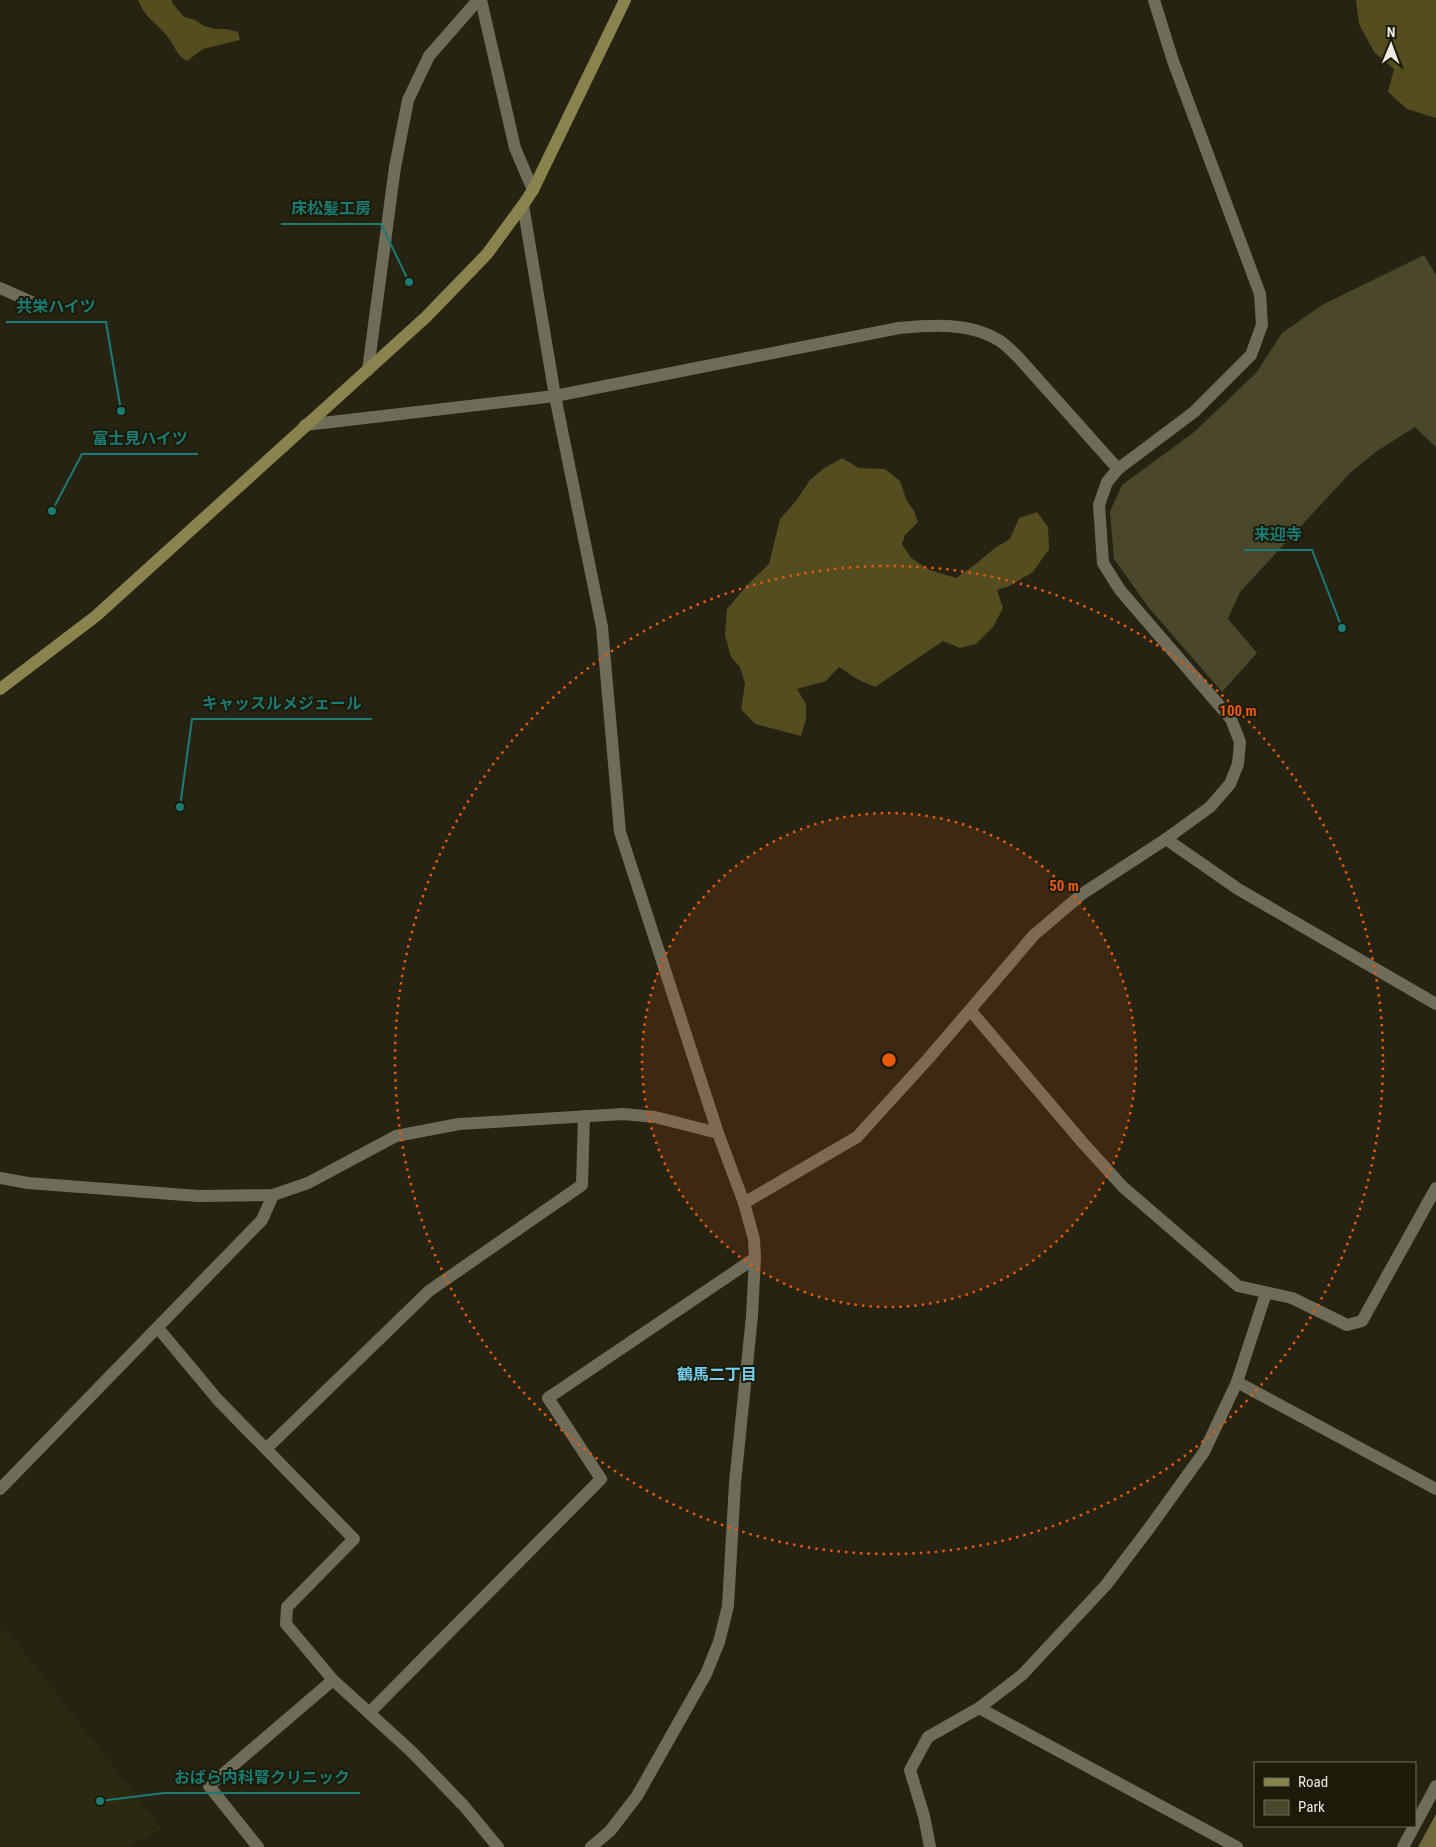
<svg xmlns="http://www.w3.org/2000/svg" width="1436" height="1847" viewBox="0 0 1436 1847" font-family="'Roboto Condensed','Noto Sans JP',sans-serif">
<rect width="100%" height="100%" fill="#262313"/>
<path fill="#2c2911" d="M6,1629L162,1829L128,1847H0V1633Z"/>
<path fill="#4b472b" d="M1424,255L1436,275V447L1415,427L1377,451L1351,472L1240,592L1228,619L1257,653L1222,692L1149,608L1114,559L1110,512L1122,485L1193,433L1256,373L1282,333L1322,305Z"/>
<g fill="#534d20">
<path d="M138,0H172V3L184,17L195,20L204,26L215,29H226L238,32L240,40L203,49L187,61C175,53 177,50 170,40C159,24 146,20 138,0Z"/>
<path d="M1356,0H1436V118L1407,109L1388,92L1394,69L1374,52L1359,24Z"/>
<path d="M842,458L859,468L885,469L900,481L907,501L914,511L918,522L905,535L902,544L911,558L930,570L956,578L977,563L995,548L1010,539L1019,518L1037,512L1048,527L1049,549L1033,572L1009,586L997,590L1003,608L993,627L976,644L960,648L943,641L875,687L857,679L839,667L826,681L797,689L806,704V719L801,736L755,724L741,709L745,684L740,667L731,657L725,635L727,609L748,584L769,564L780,519L796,501L810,480L823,469Z"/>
</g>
<path fill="#70693c" d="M1436,1814V1847H1418Z"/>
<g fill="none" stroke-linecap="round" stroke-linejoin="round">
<g stroke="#6f6d5a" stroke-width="12">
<path d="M481,0L515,148L533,190"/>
<path d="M523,205L555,396L602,627L620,832L718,1133L744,1203L754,1239L755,1258L752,1316L735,1483L728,1606L719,1642L706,1674L637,1796L610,1831L591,1847"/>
<path d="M0,288L36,304"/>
<path d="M368,370L395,167L408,100L429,56L478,0"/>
<path d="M305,425L555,396L899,328C933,325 970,322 1000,341C1006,345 1012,351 1018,357L1118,469"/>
<path d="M1166,839L1238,889L1436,1004"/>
<path d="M970,1010L1083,1143L1123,1187L1238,1286L1292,1298L1347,1325L1362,1321L1436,1188"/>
<path d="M0,1178L28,1183L198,1196L273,1195L308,1183L396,1136L459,1124L623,1114L655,1117L718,1133"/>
<path d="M744,1203L857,1137L928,1059L1034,935L1082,894L1166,839L1210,807L1230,784L1238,764L1240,742L1231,719L1120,590L1103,563L1099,505L1107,482L1118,469L1194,412L1251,355L1262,325L1260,294L1173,61L1154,0"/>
<path d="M158,1328L218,1400L354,1539L287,1607L286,1624L333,1680L412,1752L464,1806L498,1847"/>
<path d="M1237,1382L1436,1489"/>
<path d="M266,1449L429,1291L582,1185L584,1116"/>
<path d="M0,1489L262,1220L273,1195"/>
<path d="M979,1708L1237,1847"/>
<path d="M369,1713L601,1479L548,1398L755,1258"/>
<path d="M258,1847L209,1786L333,1680"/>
<path d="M930,1847L924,1816L910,1770L928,1737L979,1708L1022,1675L1106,1585L1150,1527L1204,1452L1237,1382L1266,1293"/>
<path d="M1403,1847L1436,1786"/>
</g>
<path stroke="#89834e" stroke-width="12" d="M0,689L96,616L426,317L487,254L523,205L533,190L625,0"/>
</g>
<circle cx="889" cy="1060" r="247" fill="#e8590c" fill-opacity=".12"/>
<g fill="none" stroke="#e8590c" stroke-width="2.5" stroke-dasharray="2.5 5">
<circle cx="889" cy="1060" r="247"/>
<circle cx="889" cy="1060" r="494"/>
</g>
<g text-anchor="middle" stroke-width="4" stroke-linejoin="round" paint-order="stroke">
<g font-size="16" font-weight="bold" fill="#73d0f1" stroke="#1c1a09">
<text x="717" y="1380">鶴馬二丁目</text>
</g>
</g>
<circle cx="889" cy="1060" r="8" fill="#e8590c" stroke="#1c1a09" stroke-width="2.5"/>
<g font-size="15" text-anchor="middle" font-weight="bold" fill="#e8590c" stroke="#1c1a09" stroke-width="4" stroke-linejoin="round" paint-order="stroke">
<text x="1238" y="716">100 m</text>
<text x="1064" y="891">50 m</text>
</g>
<path fill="none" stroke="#1a7c74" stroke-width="2" d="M409 282L381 224H281M121 411L106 322H6M52 511L82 454H198M1342 628L1312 550H1244M180 807L192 719H372M100 1801L164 1793H360"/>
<g fill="#1a7c74" stroke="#1c1a09" stroke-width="2">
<circle cx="409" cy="282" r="5"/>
<circle cx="121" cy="411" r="5"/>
<circle cx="52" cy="511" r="5"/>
<circle cx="1342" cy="628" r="5"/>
<circle cx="180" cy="807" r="5"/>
<circle cx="100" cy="1801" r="5"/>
</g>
<g font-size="16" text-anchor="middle" font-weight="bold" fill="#1a7c74" stroke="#1c1a09" stroke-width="4" stroke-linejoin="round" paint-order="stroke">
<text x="331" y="214">床松髪工房</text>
<text x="56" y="312">共栄ハイツ</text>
<text x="140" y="444">富士見ハイツ</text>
<text x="1278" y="540">来迎寺</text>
<text x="282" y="709">キャッスルメジェール</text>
<text x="262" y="1783">おばら内科腎クリニック</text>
</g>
<rect x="1254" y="1762" width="162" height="65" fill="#1c1a09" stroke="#6f6e5f"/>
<rect x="1264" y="1778" width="25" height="8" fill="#89834e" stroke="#6f6e5f"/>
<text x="1298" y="1787" font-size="15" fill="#ecebe0">Road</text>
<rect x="1264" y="1800" width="25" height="15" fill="#4b472b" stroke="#6f6e5f"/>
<text x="1298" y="1812" font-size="15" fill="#ecebe0">Park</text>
<g transform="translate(1391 45) rotate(1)" stroke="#1c1a09" stroke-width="4" paint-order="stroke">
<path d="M0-4L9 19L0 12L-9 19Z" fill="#ecebe0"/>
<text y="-8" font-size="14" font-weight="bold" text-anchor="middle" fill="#ecebe0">N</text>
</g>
</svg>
